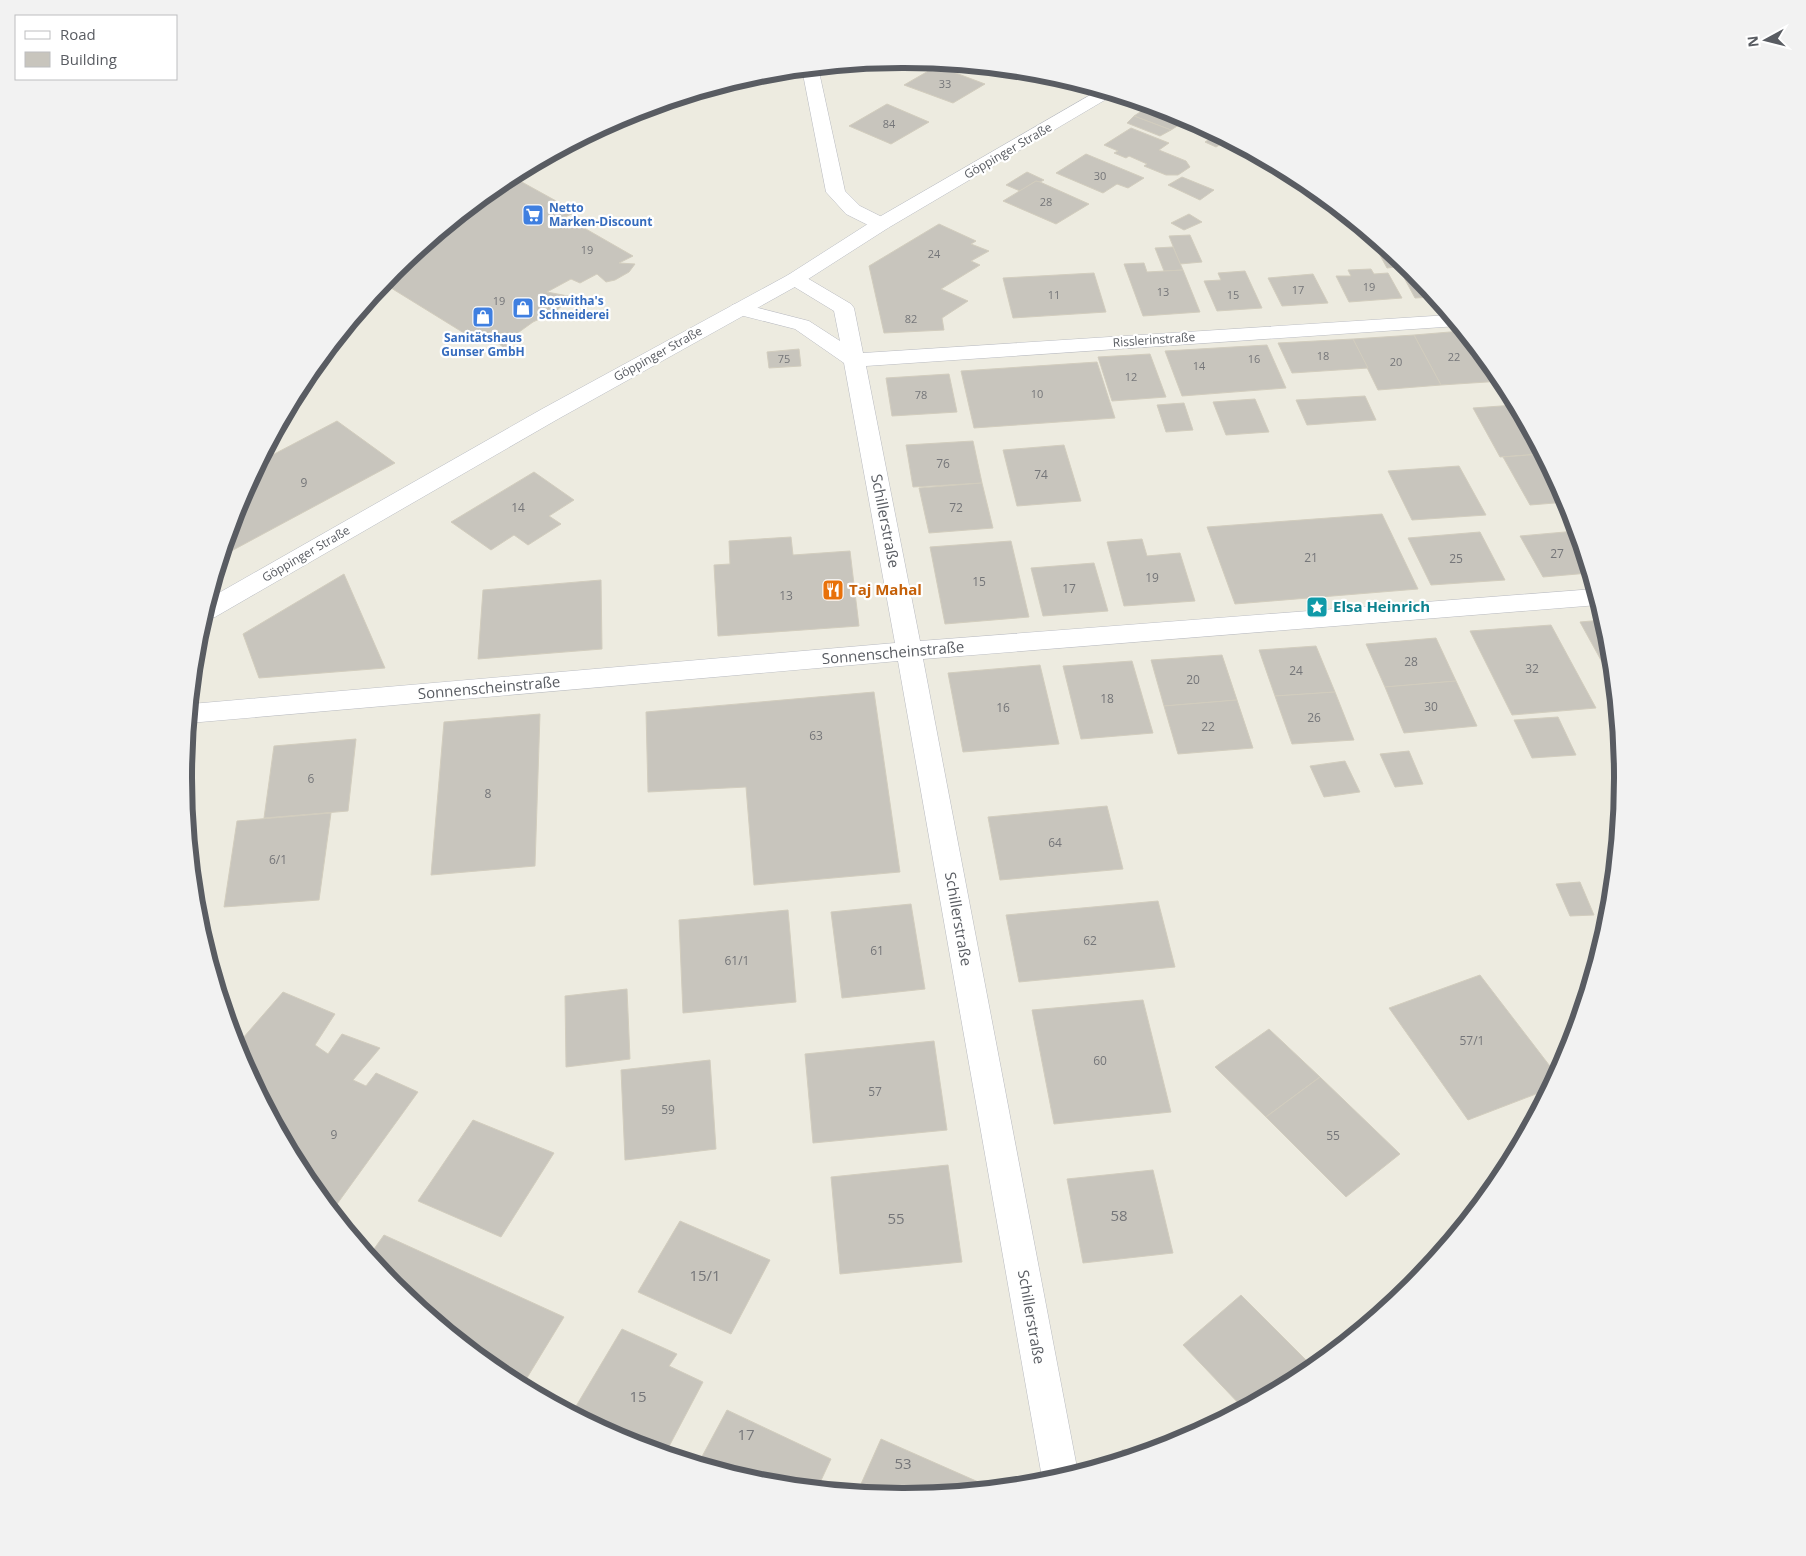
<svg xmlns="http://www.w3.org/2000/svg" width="1806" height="1556" viewBox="0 0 1806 1556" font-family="'Open Sans',sans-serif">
<rect width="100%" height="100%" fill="#edebe0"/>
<g fill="#c8c5bd" stroke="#d2cdbe">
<path d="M903,59L911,60L913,64L848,68L847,64Z"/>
<path d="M937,66L985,84L953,103L904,85Z"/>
<path d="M887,104L929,122L891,144L849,126Z"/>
<path d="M1151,105L1179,114L1194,122L1192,123L1185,121L1171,130L1134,116Z"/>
<path d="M1134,116L1171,130L1160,136L1127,123Z"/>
<path d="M1131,128L1169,143L1159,150L1186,161L1190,167L1178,175H1166L1144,166L1147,164L1129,156L1126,158L1114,153L1118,151L1104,145Z"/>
<path d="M1217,134L1228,140L1216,147L1205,142Z"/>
<path d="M1086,154L1144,178L1128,188L1117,184L1103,193L1056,173Z"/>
<path d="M1027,172L1044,180L1040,182L1036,181L1020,191L1006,185Z"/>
<path d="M511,176L576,212L565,217L633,256L619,263L635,264L629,272L615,280L606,282L597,274L580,283L571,279L547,292L568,296L564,304L556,311L533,322L515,335L508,350L482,333L472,338L383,283L395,269L504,180Z"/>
<path d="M1182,177L1214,190L1200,200L1168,185Z"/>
<path d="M1036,181L1040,182L1089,204L1056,224L1003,201Z"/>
<path d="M1189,214L1202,222L1184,230L1171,223Z"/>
<path d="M939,224L976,241L971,244L989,251L971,261L980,265L941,289L968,301L942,318L944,330L884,333L869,266Z"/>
<path d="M1190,235L1202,262L1180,264L1169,236Z"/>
<path d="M1173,247L1183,270L1164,271L1155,248Z"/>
<path d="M1384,247L1403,263L1405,266L1387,268L1376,248Z"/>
<path d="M1144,263L1147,272L1183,270L1200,312L1143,316L1124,264Z"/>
<path d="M1371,269L1374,274L1388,273L1402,298L1349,302L1336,276H1351L1348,270Z"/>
<path d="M1245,271L1262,308L1217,311L1204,281L1221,280L1218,273Z"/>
<path d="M1413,271L1434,297L1415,298L1401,272Z"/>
<path d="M1094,273L1106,312L1013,318L1003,278Z"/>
<path d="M1313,274L1328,303L1282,306L1268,278Z"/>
<path d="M1462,331L1501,379L1502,381L1441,385L1414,335Z"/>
<path d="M1414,335L1441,385L1378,390L1353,339Z"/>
<path d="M1353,339L1368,368L1292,373L1278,343Z"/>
<path d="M1267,345L1286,388L1182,396L1165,351Z"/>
<path d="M799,349L801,366L769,368L767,352Z"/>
<path d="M1150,354L1166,397L1112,401L1098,357Z"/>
<path d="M1097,362L1115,418L974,428L961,371Z"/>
<path d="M949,374L957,412L892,416L886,378Z"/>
<path d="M1365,396L1376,420L1307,425L1296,400Z"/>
<path d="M1255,399L1269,432L1226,435L1213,402Z"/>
<path d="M1184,403L1193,430L1166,432L1157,405Z"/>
<path d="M1515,405L1541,454L1500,457L1473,408Z"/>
<path d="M337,421L395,463L222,556L239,502L261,461Z"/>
<path d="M973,441L982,483L913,487L906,445Z"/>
<path d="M1064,445L1081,501L1017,506L1003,450Z"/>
<path d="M1541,454L1567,502L1530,505L1503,457Z"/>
<path d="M1459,466L1486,515L1412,520L1388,471Z"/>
<path d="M534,472L574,500L549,516L561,524L528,545L514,535L491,550L451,522Z"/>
<path d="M982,483L993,528L929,533L919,488Z"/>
<path d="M1382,514L1418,589L1235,604L1207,527Z"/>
<path d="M1576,531L1589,573L1543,577L1520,536Z"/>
<path d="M1480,532L1505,580L1431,585L1408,538Z"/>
<path d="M791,537L793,555L850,551L859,626L718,636L714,565L730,564L729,541Z"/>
<path d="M1142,539L1147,556L1180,553L1195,601L1124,606L1107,542Z"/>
<path d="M1011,541L1029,617L945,624L930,547Z"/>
<path d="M1094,563L1108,611L1043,616L1031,568Z"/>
<path d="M344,574L385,668L259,678L243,634Z"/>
<path d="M601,580L602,649L478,659L483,590Z"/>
<path d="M1603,620L1608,638L1613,682L1580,622Z"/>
<path d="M1551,625L1596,708L1512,715L1470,631Z"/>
<path d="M1436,638L1456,681L1385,687L1366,644Z"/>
<path d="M1316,646L1335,692L1275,696L1259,650Z"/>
<path d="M1222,655L1237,700L1164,706L1151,660Z"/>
<path d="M1132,661L1153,733L1081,739L1063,666Z"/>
<path d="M1040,665L1059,744L963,752L948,673Z"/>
<path d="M1456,681L1477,726L1404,733L1385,687Z"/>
<path d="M874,692L900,872L754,885L746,787L648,792L646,712Z"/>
<path d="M1335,692L1354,740L1292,744L1275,696Z"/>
<path d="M1237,700L1253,748L1178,754L1164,706Z"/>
<path d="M540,714L535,866L431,875L444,722Z"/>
<path d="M1558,717L1576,755L1532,758L1514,720Z"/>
<path d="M356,739L348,811L264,818L274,746Z"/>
<path d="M1409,751L1423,784L1395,787L1380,754Z"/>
<path d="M1345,761L1360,792L1324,797L1310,766Z"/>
<path d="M1107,806L1123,869L1000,880L988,817Z"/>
<path d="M331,813L319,900L224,907L237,821Z"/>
<path d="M1580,882L1594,915L1570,916L1556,884Z"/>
<path d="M1158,901L1175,967L1019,982L1006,915Z"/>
<path d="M911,904L925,989L842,998L831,912Z"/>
<path d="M788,910L796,1002L683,1013L679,920Z"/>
<path d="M1480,975L1556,1074L1549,1089L1468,1120L1389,1008Z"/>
<path d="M627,989L630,1059L566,1067L565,996Z"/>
<path d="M283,992L335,1014L315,1045L328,1054L342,1034L380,1048L353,1080L366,1086L376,1073L418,1092L332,1211L305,1177L236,1046Z"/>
<path d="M1143,1000L1171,1112L1054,1124L1032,1010Z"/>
<path d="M1269,1029L1320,1077L1266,1117L1215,1067Z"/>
<path d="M934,1041L947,1130L813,1143L805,1054Z"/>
<path d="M710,1060L716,1149L625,1160L621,1070Z"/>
<path d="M1320,1077L1400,1154L1346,1197L1266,1117Z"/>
<path d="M473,1120L554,1153L501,1237L418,1201Z"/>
<path d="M948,1165L962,1262L840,1274L831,1177Z"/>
<path d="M1153,1170L1173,1253L1083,1263L1067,1179Z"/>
<path d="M680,1221L770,1260L731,1334L638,1292Z"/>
<path d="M384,1235L564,1317L522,1386L503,1376L394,1286L369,1256Z"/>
<path d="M1241,1295L1313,1367L1302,1376L1243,1408L1183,1345Z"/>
<path d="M622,1329L677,1354L669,1366L703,1382L665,1454L627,1442L572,1413Z"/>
<path d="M727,1410L831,1459L817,1489L762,1483L698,1464Z"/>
<path d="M881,1439L992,1488L903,1497L857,1493Z"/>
<path d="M1164,1447L1123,1459L1122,1450Z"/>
</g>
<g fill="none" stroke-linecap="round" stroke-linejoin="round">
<g stroke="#b8bac0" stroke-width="1">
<g id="street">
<path d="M818,67L845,191L860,206L888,220L891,224L888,228L881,230L874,228L846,214L826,192L802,69Z"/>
<path d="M795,273L802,275L851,304L854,308L863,353L1449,315L1458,326L866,366L920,641L1594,589L1598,605L923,659L1078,1473L1043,1483L898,661L189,723L191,704L895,643L844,363L795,329L732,313L729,309L732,305L739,303L809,321L840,341L834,311L788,283L785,279L788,275Z"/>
</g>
</g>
<g stroke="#b9bcc3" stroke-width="1">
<path id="secondary" d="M1099,90L1115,94L888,228L802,283L558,419L215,617L203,619L210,598L542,409L788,275L874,220Z"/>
</g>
<use href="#street" fill="#fff" fill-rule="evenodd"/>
<use href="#secondary" fill="#fff" fill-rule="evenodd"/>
</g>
<defs>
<g id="supermarket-square" transform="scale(1.125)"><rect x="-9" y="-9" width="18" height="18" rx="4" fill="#3f7fe0" stroke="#fff"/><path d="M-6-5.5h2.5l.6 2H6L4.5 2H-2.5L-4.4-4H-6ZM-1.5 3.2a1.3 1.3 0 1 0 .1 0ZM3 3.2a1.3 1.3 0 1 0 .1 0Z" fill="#fff"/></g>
<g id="shop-square" transform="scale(1.125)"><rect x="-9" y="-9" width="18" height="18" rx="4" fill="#3f7fe0" stroke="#fff"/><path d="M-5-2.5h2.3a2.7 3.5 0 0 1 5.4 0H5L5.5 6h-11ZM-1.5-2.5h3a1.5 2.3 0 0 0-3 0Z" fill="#fff"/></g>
<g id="restaurant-square" transform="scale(1.125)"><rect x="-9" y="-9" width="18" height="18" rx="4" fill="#e8710a" stroke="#fff"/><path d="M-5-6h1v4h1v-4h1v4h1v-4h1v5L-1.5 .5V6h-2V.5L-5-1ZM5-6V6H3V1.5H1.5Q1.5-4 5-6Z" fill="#fff"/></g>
<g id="sight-square" transform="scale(1.125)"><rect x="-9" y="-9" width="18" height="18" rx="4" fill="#0f9aa8" stroke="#fff"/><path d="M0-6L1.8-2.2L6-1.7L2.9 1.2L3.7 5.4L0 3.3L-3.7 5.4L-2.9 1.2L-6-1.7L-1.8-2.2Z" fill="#fff"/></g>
</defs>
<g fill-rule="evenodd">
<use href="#supermarket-square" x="533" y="215"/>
<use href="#shop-square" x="523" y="308"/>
<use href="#shop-square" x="483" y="317"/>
<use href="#restaurant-square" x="833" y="590"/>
<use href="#sight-square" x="1317" y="607"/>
</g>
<g text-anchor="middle" stroke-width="4.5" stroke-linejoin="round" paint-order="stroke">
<g font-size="11" fill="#757679">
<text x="945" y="88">33</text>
<text x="889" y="128">84</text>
<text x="1100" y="180">30</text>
<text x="1046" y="206">28</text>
<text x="587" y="254">19</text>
<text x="934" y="258">24</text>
<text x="1369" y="291">19</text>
<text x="1298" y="294">17</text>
<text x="1163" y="296">13</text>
<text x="1054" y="299">11</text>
<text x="1233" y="299">15</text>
<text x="499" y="305">19</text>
<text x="911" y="323">82</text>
<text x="1323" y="360">18</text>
<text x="1454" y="361">22</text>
<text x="784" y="363">75</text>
<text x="1254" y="363">16</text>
<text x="1396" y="366">20</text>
<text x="1199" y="370">14</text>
<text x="1131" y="381">12</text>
<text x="1037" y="398">10</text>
<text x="921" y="399">78</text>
</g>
<g font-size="12" fill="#595c62" stroke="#fff">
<text transform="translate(1008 151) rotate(-30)" y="4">Göppinger Straße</text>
<text transform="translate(1154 340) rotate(-4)" y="4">Risslerinstraße</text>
<text transform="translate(658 354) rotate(-29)" y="4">Göppinger Straße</text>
<text transform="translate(306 554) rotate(-30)" y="4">Göppinger Straße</text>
</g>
<g font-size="12" font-weight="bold" fill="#366cbe" stroke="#fff" text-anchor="start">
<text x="549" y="212">Netto<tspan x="549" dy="14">Marken-Discount</tspan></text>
<text x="539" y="305">Roswitha's<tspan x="539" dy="14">Schneiderei</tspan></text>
<text x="483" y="342" text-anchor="middle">Sanitätshaus<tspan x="483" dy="14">Gunser GmbH</tspan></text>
</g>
<g font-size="12" fill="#757679">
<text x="943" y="468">76</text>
<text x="1041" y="479">74</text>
<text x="304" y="487">9</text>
<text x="518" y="512">14</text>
<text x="956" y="512">72</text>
<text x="1557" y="558">27</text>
<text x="1311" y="562">21</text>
<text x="1456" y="563">25</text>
<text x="1152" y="582">19</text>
<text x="979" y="586">15</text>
<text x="1069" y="593">17</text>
<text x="786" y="600">13</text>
<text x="1411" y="666">28</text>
<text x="1532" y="673">32</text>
<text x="1296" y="675">24</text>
<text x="1193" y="684">20</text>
<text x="1107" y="703">18</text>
<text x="1431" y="711">30</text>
<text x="1003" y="712">16</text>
<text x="1314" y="722">26</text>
<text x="1208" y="731">22</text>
<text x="816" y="740">63</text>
<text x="311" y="783">6</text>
<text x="488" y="798">8</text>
<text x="1055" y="847">64</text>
<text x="278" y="864">6/1</text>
<text x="1090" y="945">62</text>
<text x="877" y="955">61</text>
<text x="737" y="965">61/1</text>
<text x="1472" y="1045">57/1</text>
<text x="1100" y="1065">60</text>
<text x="875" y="1096">57</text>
<text x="668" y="1114">59</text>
<text x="334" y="1139">9</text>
<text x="1333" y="1140">55</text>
</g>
<g font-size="15" fill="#595c62" stroke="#fff">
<text transform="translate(885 521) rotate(79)" y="5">Schillerstraße</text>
<text transform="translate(893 653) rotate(-5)" y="5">Sonnenscheinstraße</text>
<text transform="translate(489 688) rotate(-5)" y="5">Sonnenscheinstraße</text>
<text transform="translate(958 919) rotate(80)" y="5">Schillerstraße</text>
<text transform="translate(1031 1317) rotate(80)" y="5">Schillerstraße</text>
</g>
<g font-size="15" font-weight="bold" fill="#c56008" stroke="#fff" text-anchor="start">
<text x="849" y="595">Taj Mahal</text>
</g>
<g font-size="15" font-weight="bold" fill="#0d838f" stroke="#fff" text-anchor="start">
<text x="1333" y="612">Elsa Heinrich</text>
</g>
<g font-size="15" fill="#757679">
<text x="1119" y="1221">58</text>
<text x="896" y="1224">55</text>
<text x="705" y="1281">15/1</text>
<text x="638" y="1402">15</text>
<text x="746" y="1440">17</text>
<text x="903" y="1469">53</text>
</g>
</g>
<path d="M0 0H1806V1556H0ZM902 68H904A710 710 0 0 1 1614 778V778A710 710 0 0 1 904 1488H902A710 710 0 0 1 192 778V778A710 710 0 0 1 902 68Z" fill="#f2f2f2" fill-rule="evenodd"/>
<path fill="none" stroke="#595c62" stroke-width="6" d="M902 68H904A710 710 0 0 1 1614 778V778A710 710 0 0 1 904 1488H902A710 710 0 0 1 192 778V778A710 710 0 0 1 902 68Z"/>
<rect x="15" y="15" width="162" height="65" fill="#ffffff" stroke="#bdbec0"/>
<rect x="25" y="31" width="25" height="8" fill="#ffffff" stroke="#bdbec0"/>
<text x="60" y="40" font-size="15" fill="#595c62">Road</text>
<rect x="25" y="52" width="25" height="15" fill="#c8c5bd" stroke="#bdbec0"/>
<text x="60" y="65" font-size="15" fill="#595c62">Building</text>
<g transform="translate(1766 40) rotate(263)" stroke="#ffffff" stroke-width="4" paint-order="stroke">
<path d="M0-4L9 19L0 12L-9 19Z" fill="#595c62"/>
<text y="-8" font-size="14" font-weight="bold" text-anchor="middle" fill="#595c62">N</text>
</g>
</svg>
